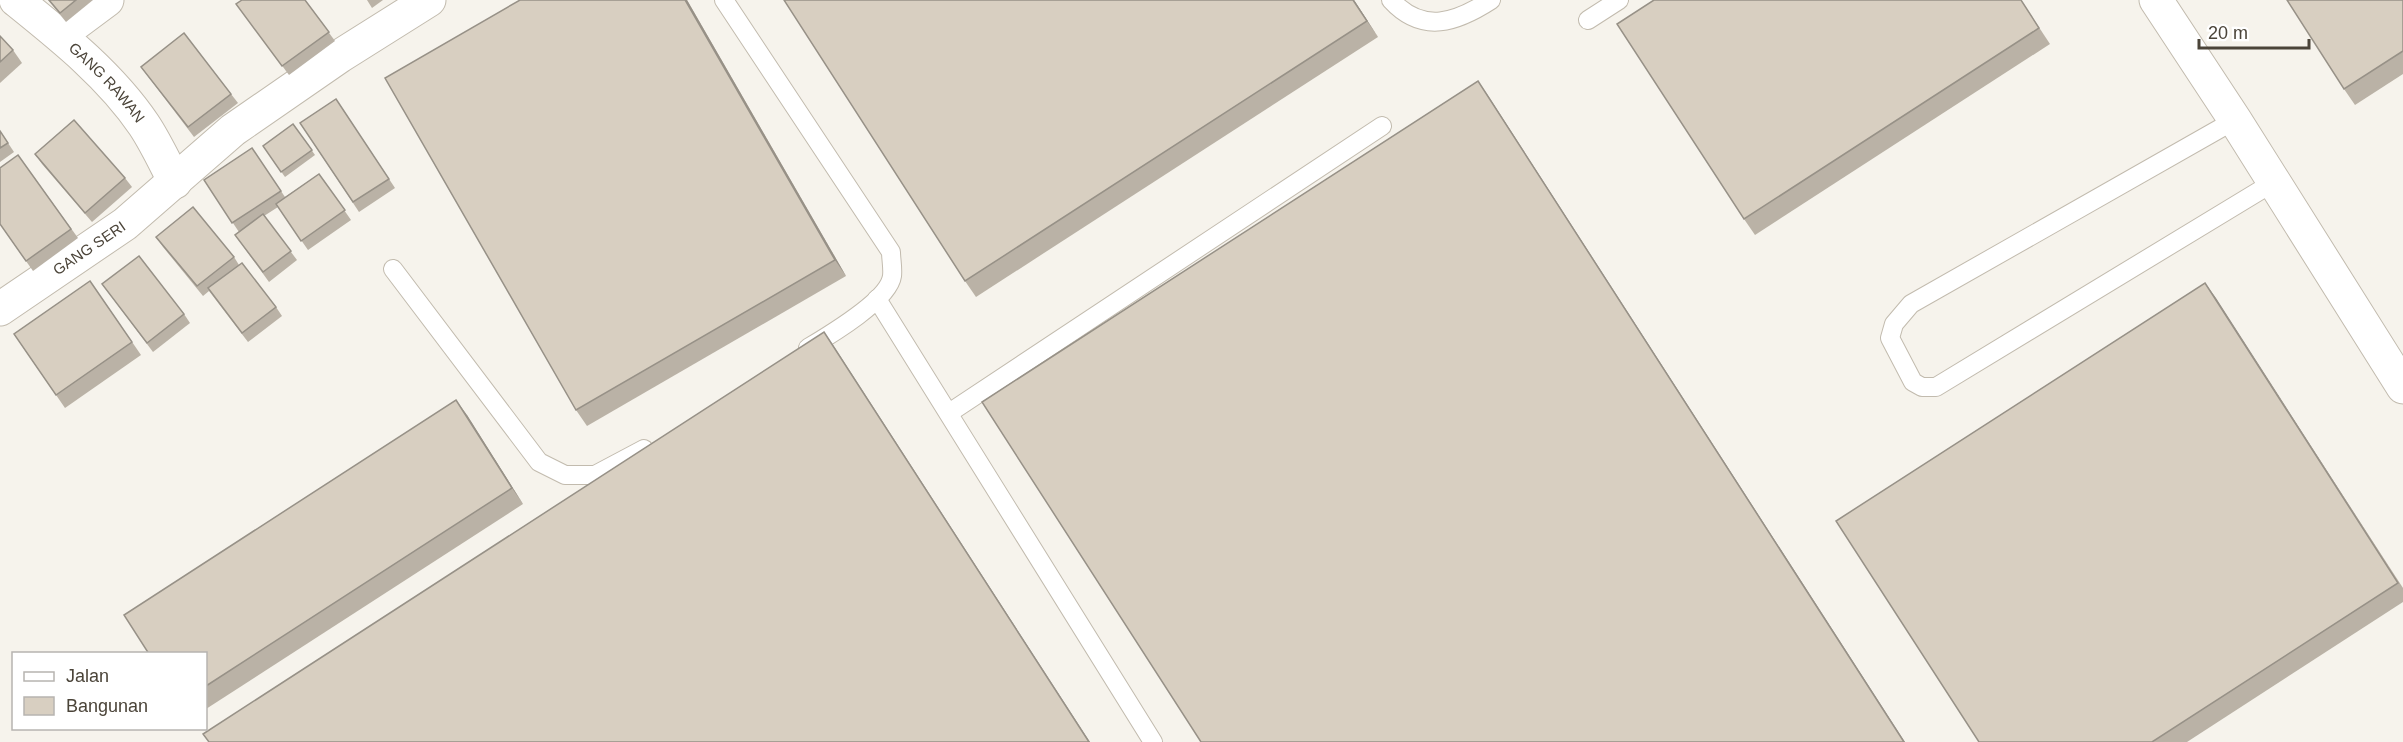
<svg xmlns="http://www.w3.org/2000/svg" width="2403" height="742" viewBox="0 0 2403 742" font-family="Helvetica,sans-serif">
<rect width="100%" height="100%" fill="#f6f3ec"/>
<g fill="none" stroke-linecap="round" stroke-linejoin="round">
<g stroke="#c2bbae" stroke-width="20">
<g id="service">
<path d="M724,0L891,252C891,259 893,268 892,276C889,300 828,336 808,348"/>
<path d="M1391,0C1423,35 1457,22 1491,0"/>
<path d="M1588,20L1619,0"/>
<path d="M2235,120L1911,304L1894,324L1890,338L1913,382L1922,387H1936L2274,182"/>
<path d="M393,269L539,462L565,475H595L644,449"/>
<path d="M877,299L1153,742"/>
<path d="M949,413L1382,126"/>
</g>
</g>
<g stroke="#c2bbae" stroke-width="35">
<g id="minor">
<path id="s1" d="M16,0C62,37 111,76 144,125C156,143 165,163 175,182"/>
<path d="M2156,0L2235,120L2403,387"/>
<path d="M60,35L107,0"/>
<path id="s2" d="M0,309L125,224L233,130L340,56L429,0"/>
</g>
</g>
<use href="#service" stroke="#fff" stroke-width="18"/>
<use href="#minor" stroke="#fff" stroke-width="33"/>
</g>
<g fill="#bab2a6">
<path d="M48,0H93L66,22Z"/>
<path d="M305,0L335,41L289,75L236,4Z"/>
<path d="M367,0H383L372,8Z"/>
<path d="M520,0H687L846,276L587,426L576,410Z"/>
<path d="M1354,0L1378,37L976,297L965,281Z"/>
<path d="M1654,0H2021L2050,44L1755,235L1744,219Z"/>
<path d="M2403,0V74L2355,105L2344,89Z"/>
<path d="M0,36L13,50L22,63L0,83Z"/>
<path d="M141,67L231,94L238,103L194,137Z"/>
<path d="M336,99L395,188L359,212L300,123Z"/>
<path d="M293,124L315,155L285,177L263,146Z"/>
<path d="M0,131L14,152L0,162Z"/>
<path d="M252,148L285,197L319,174L351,220L308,250L278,207L264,216L297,260L269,282L235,235L239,232L204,180Z"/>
<path d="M35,154L125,178L132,187L92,222L42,164Z"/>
<path d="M18,155L78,238L33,271L0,224Z"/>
<path d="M156,237L234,257L239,265L276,307L282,316L248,342L209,291L203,296L163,247Z"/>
<path d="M90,281L141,355L65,408L14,334Z"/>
<path d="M2205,283L2403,588V602L2187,742H1979Z"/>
<path d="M102,284L184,314L190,323L153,352Z"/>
<path d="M467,415L523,504L206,709V654Z"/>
</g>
<g fill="#979187">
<path d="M685,0H687L846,276L835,260Z"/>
<path d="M1353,0H1354L1378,37L1367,21Z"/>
<path d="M1478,81L1489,97L1905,742H1904Z"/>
<path d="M2205,283L2216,298L2403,589Z"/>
<path d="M824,332L835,348L1090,742H1089Z"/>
<path d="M456,400L467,415L523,504L512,488Z"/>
</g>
<g fill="#d8cfc1" stroke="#979187" stroke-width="1.5">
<path d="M49,0H76L60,13Z"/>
<path d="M242,0H305L329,32L282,66L236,4Z"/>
<path d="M520,0H685L835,260L576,410L385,78Z"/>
<path d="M784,0H1353L1367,21L965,281Z"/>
<path d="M1654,0H2021L2039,28L1744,219L1617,24Z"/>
<path d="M2287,0H2403V51L2344,89Z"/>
<path d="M184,33L231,94L188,127L141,67Z"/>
<path d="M0,36L13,50L0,62Z"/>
<path d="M1478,81L1904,742H1201L982,402Z"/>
<path d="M336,99L389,179L353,202L300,123Z"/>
<path d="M74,120L125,178L85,213L35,154Z"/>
<path d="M293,124L312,150L281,172L263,146Z"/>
<path d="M0,131L8,143L0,148Z"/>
<path d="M252,148L281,191L232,223L204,180Z"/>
<path d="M18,155L71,229L26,261L0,224V168Z"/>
<path d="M319,174L345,210L301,241L276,204Z"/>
<path d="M193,207L234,257L197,286L156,237Z"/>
<path d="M263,214L291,251L263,272L235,235Z"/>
<path d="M139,256L184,314L147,343L102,284Z"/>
<path d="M242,263L276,307L242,333L208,288Z"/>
<path d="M90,281L132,342L56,395L14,334Z"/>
<path d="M2205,283L2398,583L2152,742H1979L1836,521Z"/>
<path d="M824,332L1089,742H209L203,734Z"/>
<path d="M456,400L512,488L206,686V654H149L124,615Z"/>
</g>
<g text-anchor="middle" stroke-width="5" stroke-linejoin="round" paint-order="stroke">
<g font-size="15" fill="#4b4439" stroke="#fff">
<text dy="5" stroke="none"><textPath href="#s1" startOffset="123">GANG RAWAN</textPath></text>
<text dy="5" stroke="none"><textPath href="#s2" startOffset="108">GANG SERI</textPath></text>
</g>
</g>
<rect x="12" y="652" width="195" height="78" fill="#ffffff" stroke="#b7b4b0" stroke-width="1.5"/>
<rect x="24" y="672" width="30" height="9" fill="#ffffff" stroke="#b7b4b0" stroke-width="1.5"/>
<text x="66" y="682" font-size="18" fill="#4b4439">Jalan</text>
<rect x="24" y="697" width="30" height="18" fill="#d8cfc1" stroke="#b7b4b0" stroke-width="1.5"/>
<text x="66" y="712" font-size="18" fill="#4b4439">Bangunan</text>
<path d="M2199 39v9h110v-9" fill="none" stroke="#4b4439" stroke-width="3"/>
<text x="2208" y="39" font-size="18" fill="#4b4439" stroke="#ffffff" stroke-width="4.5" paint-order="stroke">20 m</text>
</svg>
